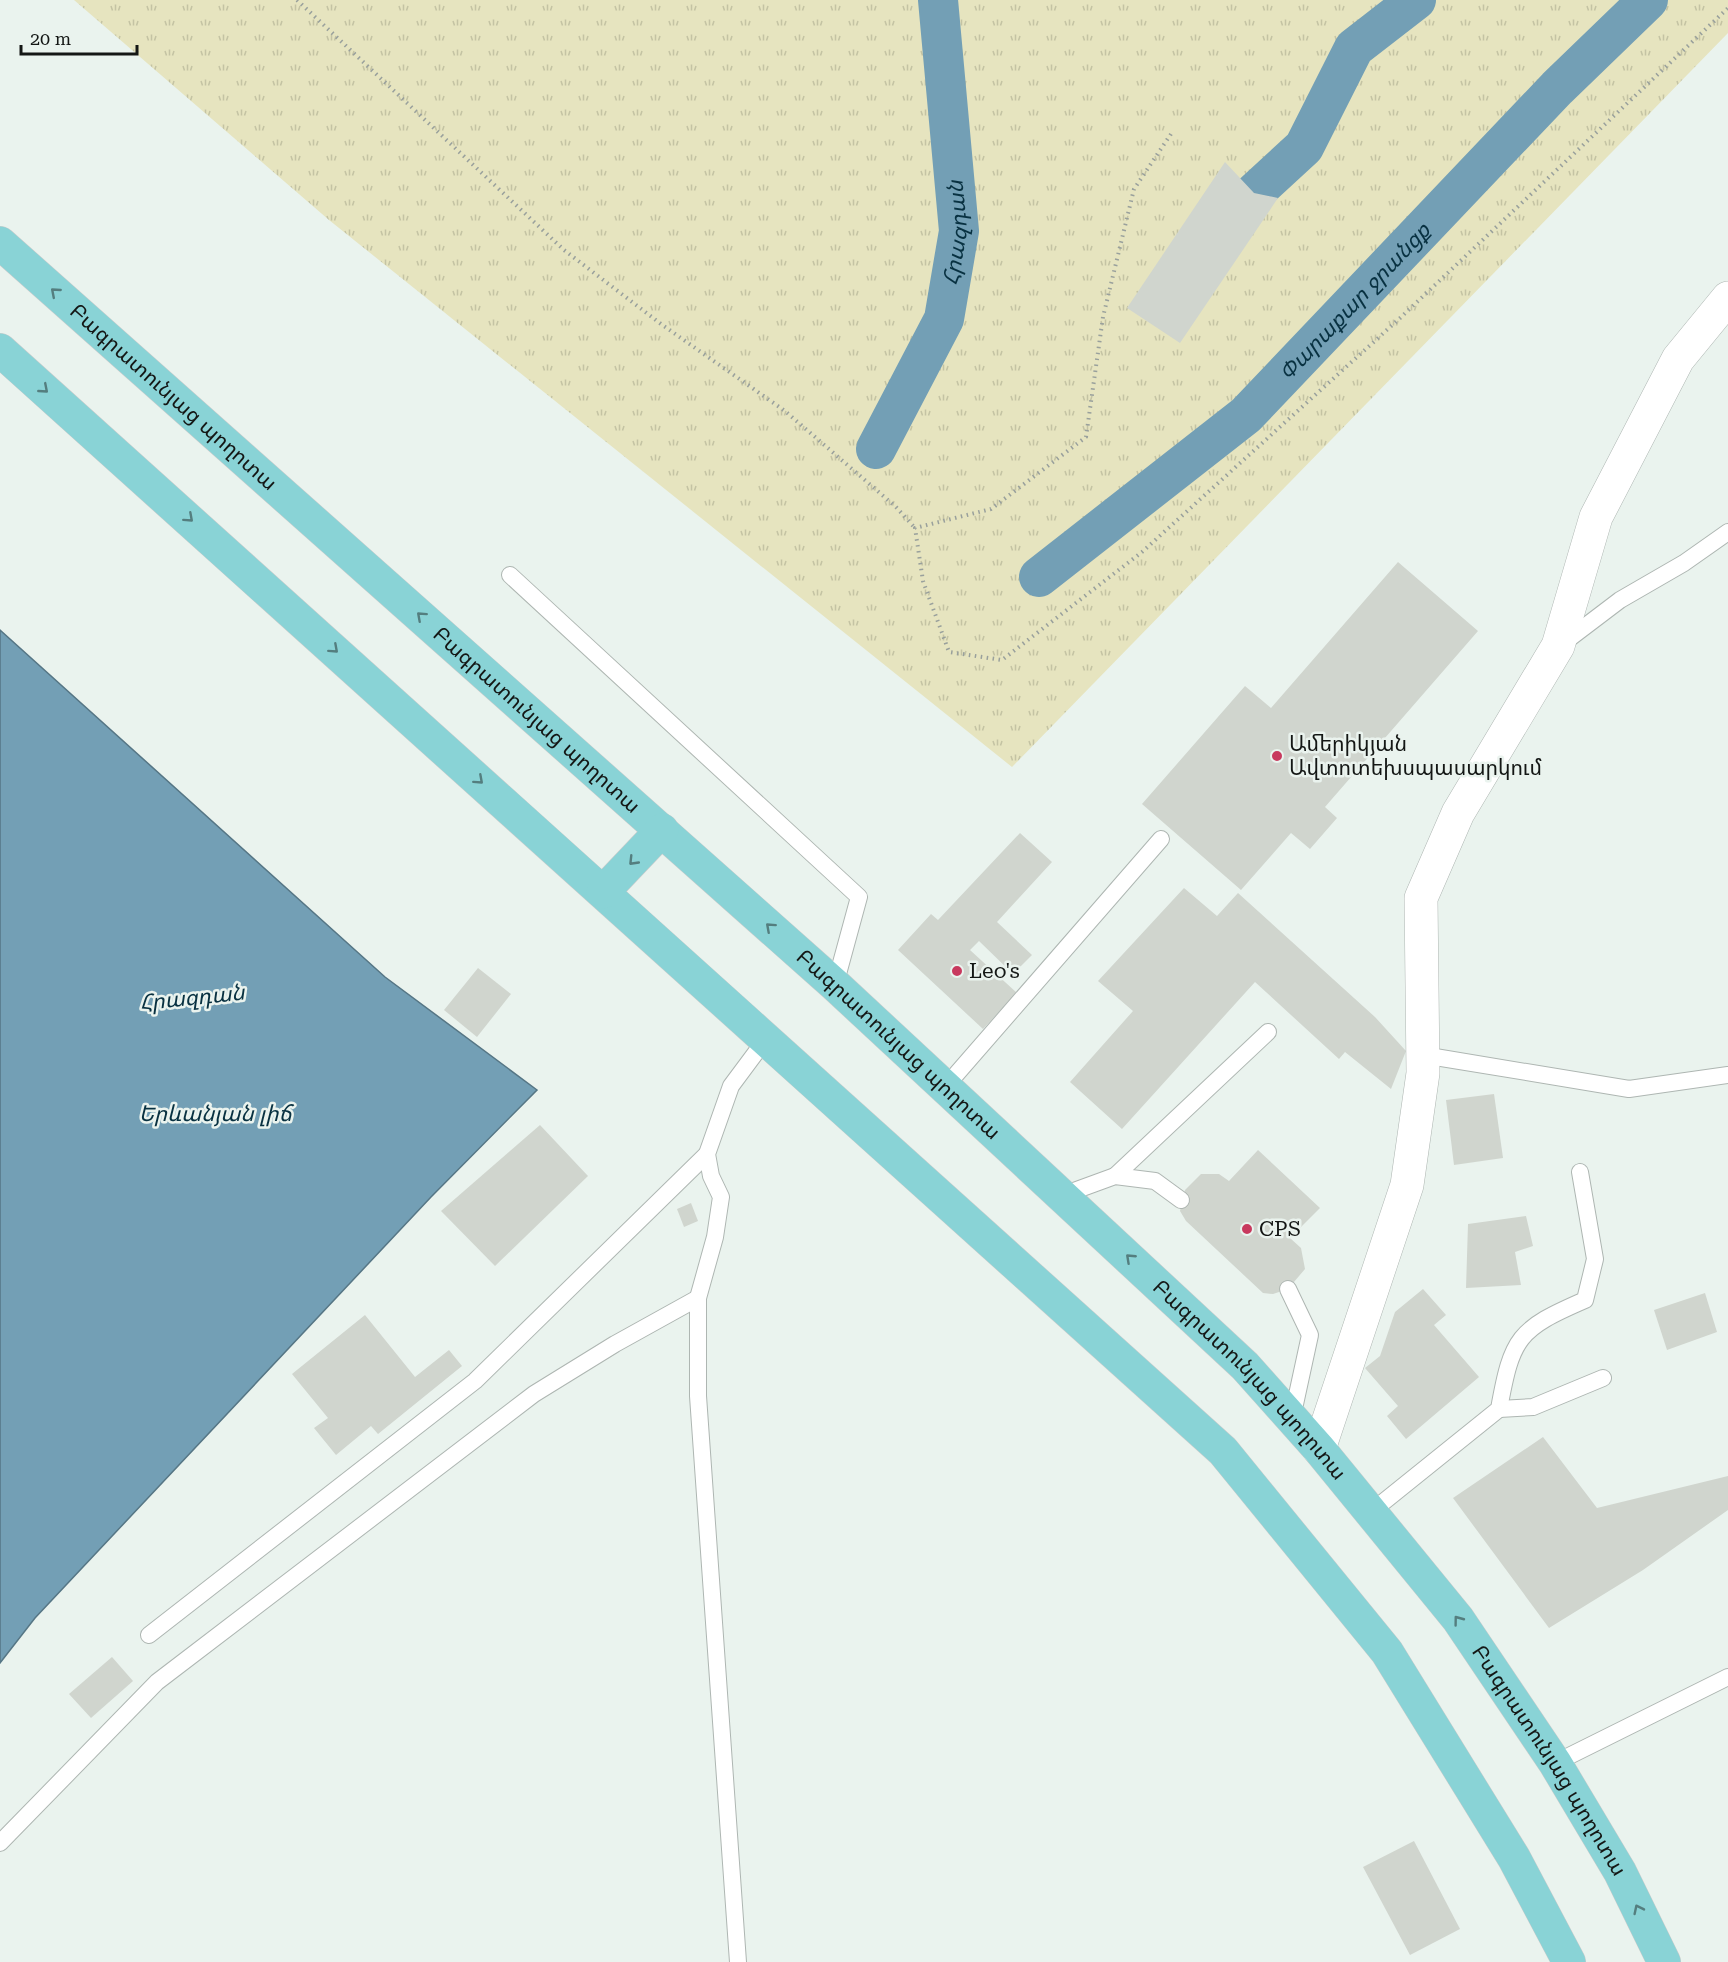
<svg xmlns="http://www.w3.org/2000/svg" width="1728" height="1962" viewBox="0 0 1728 1962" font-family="'Roboto Serif','Noto Sans Armenian',serif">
<defs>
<pattern id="grass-tufts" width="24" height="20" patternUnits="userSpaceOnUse" patternTransform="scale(1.5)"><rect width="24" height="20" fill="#e6e4bf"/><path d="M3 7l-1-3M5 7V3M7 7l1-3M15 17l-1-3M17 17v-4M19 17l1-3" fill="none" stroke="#c4c3a3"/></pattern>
</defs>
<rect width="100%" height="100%" fill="#eaf3ee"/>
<path fill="url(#grass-tufts)" d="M74,0H1728V33L1012,767L329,220Z"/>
<path fill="#739fb5" stroke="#567685" stroke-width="1.5" d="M0,630L385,977L537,1090L431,1197L35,1618L0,1663Z"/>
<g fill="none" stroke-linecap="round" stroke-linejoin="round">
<g stroke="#739fb5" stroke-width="40">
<path d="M1254,193L1304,147L1354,48L1416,0"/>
<path id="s1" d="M876,449L944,319L959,231L938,0"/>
<path id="s2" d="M1039,577L1246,415L1557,88L1648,0"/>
</g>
</g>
<g fill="#d0d5ce">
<path d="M1225,162L1254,193L1278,198L1180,343L1127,308Z"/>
<path d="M1398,562L1478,631L1325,807L1337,818L1310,849L1291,833L1241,890L1142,804L1245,686L1271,708Z"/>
<path d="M1020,833L1052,862L997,922L1032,955L1013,974L979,941L970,950L1017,993L983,1029L898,950L931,914L938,920Z"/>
<path d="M1184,888L1217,916L1238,893L1375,1017L1406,1051L1391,1089L1345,1052L1339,1059L1255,982L1122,1129L1070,1082L1133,1011L1098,981Z"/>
<path d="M478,968L511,994L477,1037L444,1010Z"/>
<path d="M1494,1094L1503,1158L1454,1165L1446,1100Z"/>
<path d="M540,1125L588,1176L495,1266L441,1211Z"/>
<path d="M1258,1150L1320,1208L1290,1238L1301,1248L1305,1269L1288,1289L1273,1294L1263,1293L1186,1221L1180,1211L1185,1190L1201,1174H1219L1229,1181Z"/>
<path d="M691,1203L698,1221L684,1227L677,1209Z"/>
<path d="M1526,1216L1533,1246L1515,1252L1521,1285L1466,1288L1468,1224Z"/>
<path d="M1423,1289L1446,1315L1434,1325L1479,1377L1406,1439L1387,1416L1398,1406L1365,1368L1380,1356L1395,1312Z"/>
<path d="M1705,1293L1717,1332L1667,1350L1654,1310Z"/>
<path d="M365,1315L415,1377L449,1350L462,1366L378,1434L371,1426L336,1455L314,1428L328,1418L292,1374Z"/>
<path d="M1543,1437L1597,1508L1728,1476V1510L1643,1570L1549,1628L1453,1498Z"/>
<path d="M112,1657L133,1681L91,1718L69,1694Z"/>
<path d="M1414,1841L1460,1929L1410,1955L1363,1867Z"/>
</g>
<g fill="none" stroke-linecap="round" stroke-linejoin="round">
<g stroke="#aeb6b2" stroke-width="18">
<g id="service">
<path d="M510,575L859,897L835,985"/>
<path d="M1562,644L1620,600L1684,563L1728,532"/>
<path d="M1423,1055L1629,1089L1728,1075"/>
<path d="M946,1086L1161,839"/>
<path d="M1115,1176L1268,1032"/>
<path d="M1063,1195L1115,1176L1155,1181L1181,1200"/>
<path d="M1288,1289L1310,1335L1292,1418"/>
<path d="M1499,1409L1533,1407L1603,1378"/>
<path d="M1371,1512L1499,1409C1512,1337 1518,1329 1585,1300L1595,1259L1580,1172"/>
<path d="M149,1635L475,1381L707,1154"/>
<path d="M1555,1763L1728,1677"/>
<path d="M0,1843L157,1682L534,1394L615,1344L698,1298"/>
<path d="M738,1962L698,1396V1298L715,1237L721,1197L711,1176L707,1154L731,1086L766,1039"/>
</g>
</g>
<g stroke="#aeb6b2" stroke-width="34">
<path id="minor" d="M1319,1449L1407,1185L1423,1073L1421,898L1458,813L1558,646L1596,517L1678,359L1728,298"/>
</g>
<g stroke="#cbcccc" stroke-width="34">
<g id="primary">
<path id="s3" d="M0,243L835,985L1245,1366L1319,1449L1458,1619L1555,1763L1620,1872L1664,1962"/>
<path d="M0,350L1223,1451L1387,1652L1514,1858L1569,1962"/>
<path d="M603,892L662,830"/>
</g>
</g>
<g stroke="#99a09c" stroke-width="4" stroke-dasharray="1.5 4.5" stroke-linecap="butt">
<path d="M297,0L564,250L661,324L785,411L896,507L915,528"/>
<path d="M1171,134L1134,189L1103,317L1086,437L991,509L915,528L923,581L949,652L1002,660L1142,552L1399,319L1728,8"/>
</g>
<use href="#service" stroke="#fff" stroke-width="16"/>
<use href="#minor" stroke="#fff" stroke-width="33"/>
<use href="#primary" stroke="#89d3d6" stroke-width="33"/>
</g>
<defs><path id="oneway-chevron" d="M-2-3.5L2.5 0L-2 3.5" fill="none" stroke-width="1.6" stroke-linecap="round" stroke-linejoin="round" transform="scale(1.5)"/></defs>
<g stroke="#547e7f">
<use href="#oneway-chevron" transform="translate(55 292) rotate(-139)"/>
<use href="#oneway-chevron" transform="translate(44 389) rotate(41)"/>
<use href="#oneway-chevron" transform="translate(189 518) rotate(42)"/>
<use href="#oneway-chevron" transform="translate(421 616) rotate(-138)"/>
<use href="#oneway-chevron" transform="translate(334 649) rotate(42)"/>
<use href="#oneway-chevron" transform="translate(479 780) rotate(42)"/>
<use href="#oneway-chevron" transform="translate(633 861) rotate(134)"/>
<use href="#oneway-chevron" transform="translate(770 927) rotate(-138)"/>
<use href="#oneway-chevron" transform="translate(1130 1258) rotate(-137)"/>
<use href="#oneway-chevron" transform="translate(1458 1620) rotate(-127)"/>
<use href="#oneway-chevron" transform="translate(1638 1909) rotate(-116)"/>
</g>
<g fill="#c8395e" stroke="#eaf3ee" stroke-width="2">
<circle cx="1277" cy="756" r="6"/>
<circle cx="957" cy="971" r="6"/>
<circle cx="1247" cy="1229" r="6"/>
</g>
<g text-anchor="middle" stroke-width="5" stroke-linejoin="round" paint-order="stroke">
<g font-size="21" fill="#141715" stroke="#eaf3ee">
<text dy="7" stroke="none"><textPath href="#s3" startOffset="232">Բագրատունյաց պողոտա</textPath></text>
<text dy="7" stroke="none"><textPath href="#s3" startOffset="718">Բագրատունյաց պողոտա</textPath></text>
<text dy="7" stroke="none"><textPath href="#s3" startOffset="1204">Բագրատունյաց պողոտա</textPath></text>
<text dy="7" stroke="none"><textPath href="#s3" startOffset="1690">Բագրատունյաց պողոտա</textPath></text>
<text dy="7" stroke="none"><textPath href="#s3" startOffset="2176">Բագրատունյաց պողոտա</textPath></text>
</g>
<g font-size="21" fill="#141715" stroke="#eaf3ee" text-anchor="start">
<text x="1289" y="751">Ամերիկյան<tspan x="1289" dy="24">Ավտոտեխսպասարկում</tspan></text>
<text x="969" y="978">Leo's</text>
<text x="1259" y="1236">CPS</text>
</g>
<g font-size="22" font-style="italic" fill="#083141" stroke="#eaf3ee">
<text dy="8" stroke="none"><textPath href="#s1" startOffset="234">Հրազդան</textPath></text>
<text dy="8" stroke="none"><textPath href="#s2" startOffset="420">Փարաքար ջրանցք</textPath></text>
<text transform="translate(192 997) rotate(-6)" y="8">Հրազդան</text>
<text x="215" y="1121">Երևանյան լիճ</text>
</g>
</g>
<path d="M21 45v9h116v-9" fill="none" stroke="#141715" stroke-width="3"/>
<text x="30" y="45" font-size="18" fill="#141715" stroke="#eaf3ee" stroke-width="4.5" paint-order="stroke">20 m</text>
</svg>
